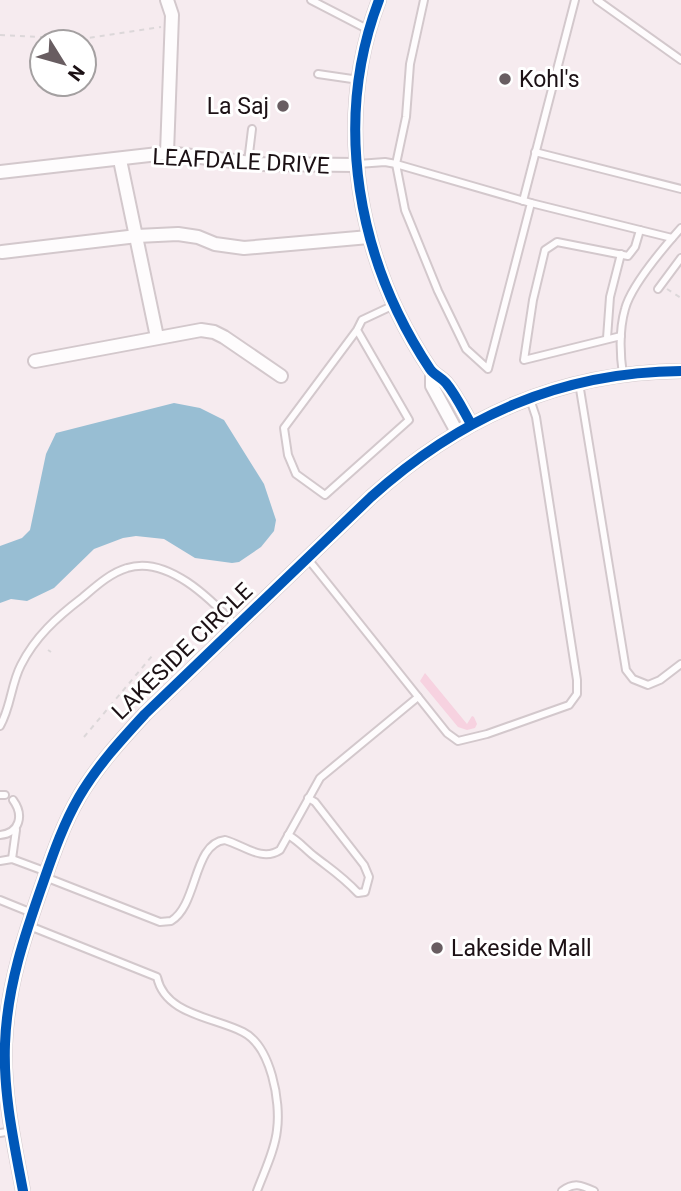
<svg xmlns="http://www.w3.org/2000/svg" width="681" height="1191" viewBox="0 0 681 1191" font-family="Roboto,sans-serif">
<rect width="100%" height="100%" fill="#f6ebef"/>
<path fill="#f7d2e0" d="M425,673L467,724L472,716L474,717L477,724L475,728L467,730L458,727L420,681Z"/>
<path fill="#98bed3" d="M174,403L200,408L224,420L264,484L276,520L274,531L261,547L239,562L232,563L195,558L164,539L136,536L123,538L94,549L54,588L27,601L11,599L0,603V546L22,538L30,530L46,454L56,433Z"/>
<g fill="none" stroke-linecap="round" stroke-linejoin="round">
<g stroke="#d3c8cc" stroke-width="10">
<g id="service">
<path d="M311,0L369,30"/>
<path d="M597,0L681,60"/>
<path d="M318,74L359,80"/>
<path d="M535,152L681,189"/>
<path d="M248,162L252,129"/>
<path d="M358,164L385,162L396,164L406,117L410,64L424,0"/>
<path d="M396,164L531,203L488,369L466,349L438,291L405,210Z"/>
<path d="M523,201L575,0"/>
<path d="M531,203L672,238"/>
<path d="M658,289L681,258"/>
<path d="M357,330L284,428L288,455L296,474L325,495L409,420L357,330L362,320L394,305"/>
<path d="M621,336L524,360L533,300L545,250L557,242L628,256L635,247L640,230"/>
<path d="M607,338L610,297L621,254"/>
<path d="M623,375C620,354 619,330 625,309C631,286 665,246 681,228"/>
<path d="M579,383L626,670L633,679L648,685L660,680L681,664"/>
<path d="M308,559L447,733L458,741L487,734L569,705L577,694V680L536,417L530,399"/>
<path d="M0,726C11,707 11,684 21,665C35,637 57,617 82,598C95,587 110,573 127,568C167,555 211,599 236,626"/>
<path d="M0,795H5"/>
<path d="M0,835C20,833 24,815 13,800"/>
<path d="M288,835C299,841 305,849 314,856C332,870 342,876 358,893L365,892L369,877L364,865L315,802L308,798"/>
<path d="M12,859L16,830"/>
<path d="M0,861L12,859L47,872"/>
<path d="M45,877L160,922L171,921C198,905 193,843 225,840C243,845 262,862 280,850L320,778L418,697"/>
<path d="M0,900L32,913"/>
<path d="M27,925L157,977C165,1015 214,1017 243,1032C271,1046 281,1102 277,1130C275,1150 264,1172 257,1191"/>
<path d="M0,1133L12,1131"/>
<path d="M562,1191C574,1182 581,1185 594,1191"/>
</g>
</g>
<g stroke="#d3c8cc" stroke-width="16">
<g id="minor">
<path d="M167,0L172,15L167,153"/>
<path d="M379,0C332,123 358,261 430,369C434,375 441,377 446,383C456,395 463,410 471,424"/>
<path d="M120,160L157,337"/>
<path d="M0,172L167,153L259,164L356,165"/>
<path d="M2,252L137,236L178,234L198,237L215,244L244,248L369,237"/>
<path d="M35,361L201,330L214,332L224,337L281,376"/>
<path d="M432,372V386L457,432"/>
<path d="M23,1191C14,1143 3,1093 5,1044C7,986 25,934 44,880C54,851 64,823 79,797C97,766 121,740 145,714L371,497C460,417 560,372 681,371"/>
</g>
</g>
<g stroke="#dcd7d9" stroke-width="2" stroke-dasharray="5 5" stroke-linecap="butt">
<path d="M0,35L82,39L161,27"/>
<path d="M667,289L681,298"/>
<path d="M48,650L51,652"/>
<path d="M84,737L152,656"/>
</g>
<use href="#service" stroke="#fefcfd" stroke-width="6"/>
<use href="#minor" stroke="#fefcfd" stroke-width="12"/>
<g stroke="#fff" stroke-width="15">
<g id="cycleway">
<path d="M379,0C332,123 358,261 430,369C434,375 441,377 446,383C456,395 463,410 471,424"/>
<path d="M23,1191C14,1143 3,1093 5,1044C7,986 25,934 44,880C54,851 64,823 79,797C97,766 121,740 145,714L371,497C460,417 560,372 681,371"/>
</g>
</g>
<use href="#cycleway" stroke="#0057b8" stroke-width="10"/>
</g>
<g fill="#685d61" stroke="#fff" stroke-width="2.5">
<circle cx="505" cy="79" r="7"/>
<circle cx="283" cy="106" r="7"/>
<circle cx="437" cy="948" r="7"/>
</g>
<g text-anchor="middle" stroke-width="6" stroke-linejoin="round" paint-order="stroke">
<g font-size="23" fill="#1c1115" stroke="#fff" text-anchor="start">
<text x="519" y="87">Kohl's</text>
<text x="269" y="114" text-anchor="end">La Saj</text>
<text x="451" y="956">Lakeside Mall</text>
</g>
<g font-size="23" fill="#1c1115" stroke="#fff">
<text transform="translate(241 161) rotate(3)" y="8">LEAFDALE DRIVE</text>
<text transform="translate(182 651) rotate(-44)" y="8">LAKESIDE CIRCLE</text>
</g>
</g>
<g transform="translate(63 63) rotate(127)"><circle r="33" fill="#ffffff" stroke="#a4a0a1" stroke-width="2"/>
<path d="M0-5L12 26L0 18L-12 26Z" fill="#685d61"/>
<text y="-10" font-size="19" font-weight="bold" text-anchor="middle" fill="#1c1115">N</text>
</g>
</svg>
